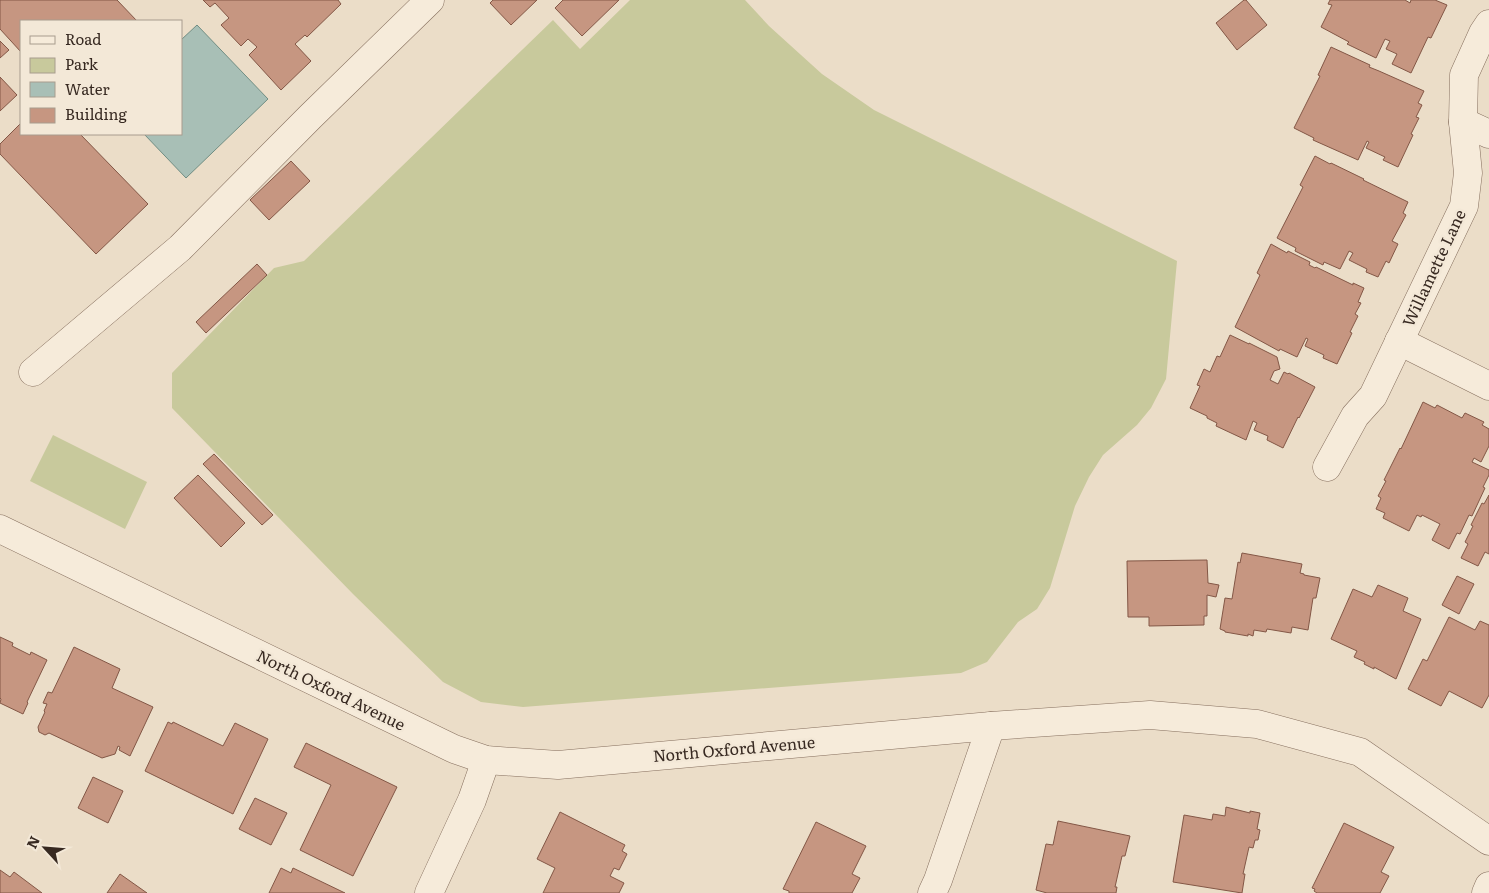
<svg xmlns="http://www.w3.org/2000/svg" width="1489" height="893" viewBox="0 0 1489 893" font-family="Literata,serif">
<rect width="100%" height="100%" fill="#ebddc8"/>
<g fill="#c8c99c">
<path d="M630,0H745L769,26L822,74L874,110L1177,261L1166,379L1151,408L1137,425L1103,455L1089,477L1075,506L1050,588L1037,609L1018,622L987,662L961,673L523,707L481,702L443,682L353,594L172,408V373L274,268L304,261L553,20L580,49Z"/>
<path d="M53,435L147,482L125,529L30,481Z"/>
</g>
<path fill="#a8bfb6" stroke="#708d83" d="M197,25L268,99L186,178L144,134H181V40Z"/>
<g fill="#c69681" stroke="#835746">
<path d="M0,0H117L137,21H21V52L0,29Z"/>
<path d="M203,0H338L341,4L307,37L305,35L295,44L311,61L281,90L249,55L257,47L248,39L241,46L221,25L229,18L215,3L210,7Z"/>
<path d="M493,0H537L511,25L490,3Z"/>
<path d="M563,0H619L582,36L555,8Z"/>
<path d="M1244,0H1246L1267,25L1237,50L1216,23Z"/>
<path d="M1330,0H1405L1410,3L1411,0H1435L1447,5L1431,38L1428,37L1411,73L1392,64L1397,54L1386,49L1390,41L1385,39L1376,58L1347,44L1349,42L1321,27L1332,5L1328,4Z"/>
<path d="M0,41L9,50L0,58Z"/>
<path d="M1331,47L1370,65L1369,67L1379,71L1424,91L1418,103L1422,105L1416,117L1419,118L1411,134L1413,135L1398,167L1383,160L1385,157L1366,148L1369,142L1367,141L1358,160L1313,140L1314,138L1294,128L1320,76L1318,75Z"/>
<path d="M0,77L17,95L0,111Z"/>
<path d="M21,123V134H80L148,204L96,254L0,154V144Z"/>
<path d="M1315,156L1330,164L1331,163L1364,179L1363,180L1408,202L1403,213L1406,215L1392,241L1398,244L1389,263L1386,261L1378,277L1366,272L1367,269L1349,260L1353,253L1349,251L1340,269L1324,262L1323,265L1295,251L1296,248L1277,238L1303,187L1300,185Z"/>
<path d="M291,161L310,181L269,220L250,200Z"/>
<path d="M1271,244L1287,253L1288,251L1310,262L1309,265L1315,268L1316,267L1353,285V283L1364,288L1358,302L1361,303L1355,314L1358,316L1350,332L1352,333L1337,364L1323,358L1324,355L1305,346L1308,339L1306,338L1297,357L1280,349L1279,351L1235,327L1260,275L1257,273Z"/>
<path d="M257,264L267,275L206,333L196,322Z"/>
<path d="M1230,335L1249,344V343L1277,357L1280,369L1274,371L1270,380L1278,384L1284,372L1288,374L1289,373L1315,387L1299,418L1298,417L1283,448L1267,440L1268,436L1254,430L1257,423L1253,421L1246,440L1216,426L1217,423L1207,418V416L1190,408L1200,386L1197,385L1204,369L1210,372L1217,356L1220,357Z"/>
<path d="M1423,402L1435,408L1437,405L1462,418L1465,413L1484,422L1482,425L1489,429V446L1481,462L1474,458L1472,462L1489,470V475L1483,487L1485,488L1472,516L1469,515L1460,534L1457,533L1449,549L1432,540L1440,524L1422,515L1421,517L1417,515L1409,531L1383,518L1385,513L1376,509L1381,498L1378,496L1386,481L1384,480L1400,448L1401,449Z"/>
<path d="M214,454L273,515L262,525L203,464Z"/>
<path d="M198,475L245,523L221,547L174,498Z"/>
<path d="M1489,495V554L1485,552L1478,566L1461,558L1468,544L1465,542L1473,526L1471,525L1482,503L1484,504Z"/>
<path d="M1242,553L1302,564L1300,573L1304,574V575L1320,578L1316,598H1313L1308,630L1292,627L1291,633L1267,629L1266,632L1254,630L1253,636L1248,634V636L1225,632V631L1220,629L1225,598L1232,599L1238,562L1240,563Z"/>
<path d="M1207,560L1208,583L1219,585L1216,597L1207,595V616H1204V625L1149,626V617H1128L1127,561Z"/>
<path d="M1457,576L1474,584L1459,614L1442,605Z"/>
<path d="M1378,585L1408,598L1403,611L1421,619L1396,679L1374,667V669L1364,664L1365,662L1354,657L1357,651L1331,639L1353,589L1372,597Z"/>
<path d="M1449,617L1475,630L1480,621L1489,625V695L1482,708L1449,691L1441,706L1408,689L1423,659L1427,661Z"/>
<path d="M0,637L13,643L12,646L30,655L31,652L47,660L27,702L28,703L23,714L0,703L1,699L0,698Z"/>
<path d="M74,647L120,669L112,688L153,707L130,756L119,750L120,747L118,746L115,754L102,758L49,733L45,735L39,732L38,727L45,712L44,711L47,704L43,703L48,692L52,693Z"/>
<path d="M168,722L172,724L173,722L223,746L235,723L268,739L233,814L145,771Z"/>
<path d="M306,743L397,787L353,876L300,850L331,785L294,767Z"/>
<path d="M93,777L123,791L108,823L78,808Z"/>
<path d="M255,798L287,813L271,845L239,829Z"/>
<path d="M1226,807L1250,813V811L1260,813L1257,829L1260,830L1258,840H1255L1253,848L1249,847L1243,874H1245L1242,893L1173,882L1184,815L1212,820L1213,814L1225,816Z"/>
<path d="M560,812L625,845L622,851L627,854L619,870L614,868L610,876L624,883L619,893H543L555,868L537,859Z"/>
<path d="M1058,821L1130,836L1125,856H1122L1115,887H1117L1116,893H1047L1036,890L1046,844L1053,845Z"/>
<path d="M816,822L866,846L852,874L860,878L852,893H789V891L783,889Z"/>
<path d="M1344,823L1394,847L1381,872L1389,876L1380,893H1317L1314,891L1315,889L1312,888Z"/>
<path d="M281,868L291,873L293,868L345,893H269Z"/>
<path d="M0,870L10,877L14,872L42,893H0Z"/>
<path d="M120,874L147,893H107Z"/>
</g>
<g fill="none" stroke-linecap="round" stroke-linejoin="round">
<g stroke="#866f5e" stroke-width="29">
<g id="minor">
<path d="M1463,122L1489,134"/>
<path d="M1399,341L1489,386"/>
<path d="M33,372L180,248L310,117L430,0"/>
<path d="M1327,467L1355,416L1373,396L1464,206L1468,173L1463,122L1464,75L1483,33L1489,24"/>
<path d="M0,529L454,749L486,760L558,765L991,726L1150,715L1257,724L1360,752L1489,841"/>
<path d="M429,893L472,800L486,760"/>
<path d="M932,893L938,880L991,726"/>
<path d="M1486,893L1489,886"/>
</g>
</g>
<use href="#minor" stroke="#f6ebda" stroke-width="28"/>
</g>
<g text-anchor="middle" stroke-width="5" stroke-linejoin="round" paint-order="stroke">
<g font-size="16" fill="#372921" stroke="#f3e8d7">
<text transform="translate(1434 268) rotate(-65)" y="6">Willamette Lane</text>
<text transform="translate(331 690) rotate(26)" y="6">North Oxford Avenue</text>
<text transform="translate(734 749) rotate(-5)" y="6">North Oxford Avenue</text>
</g>
</g>
<rect x="20" y="20" width="162" height="115" fill="#f3e8d7" stroke="#a89c8e"/>
<rect x="30" y="36" width="25" height="8" fill="#f6ebda" stroke="#a89c8e"/>
<text x="65" y="45" font-size="15" fill="#372921">Road</text>
<rect x="30" y="58" width="25" height="15" fill="#c8c99c" stroke="#a89c8e"/>
<text x="65" y="70" font-size="15" fill="#372921">Park</text>
<rect x="30" y="82" width="25" height="15" fill="#a8bfb6" stroke="#a89c8e"/>
<text x="65" y="95" font-size="15" fill="#372921">Water</text>
<rect x="30" y="108" width="25" height="15" fill="#c69681" stroke="#a89c8e"/>
<text x="65" y="120" font-size="15" fill="#372921">Building</text>
<g transform="translate(45 848) rotate(296)" stroke="#f3e8d7" stroke-width="4" paint-order="stroke">
<path d="M0-4L9 19L0 12L-9 19Z" fill="#372921"/>
<text y="-8" font-size="14" font-weight="bold" text-anchor="middle" fill="#372921">N</text>
</g>
</svg>
